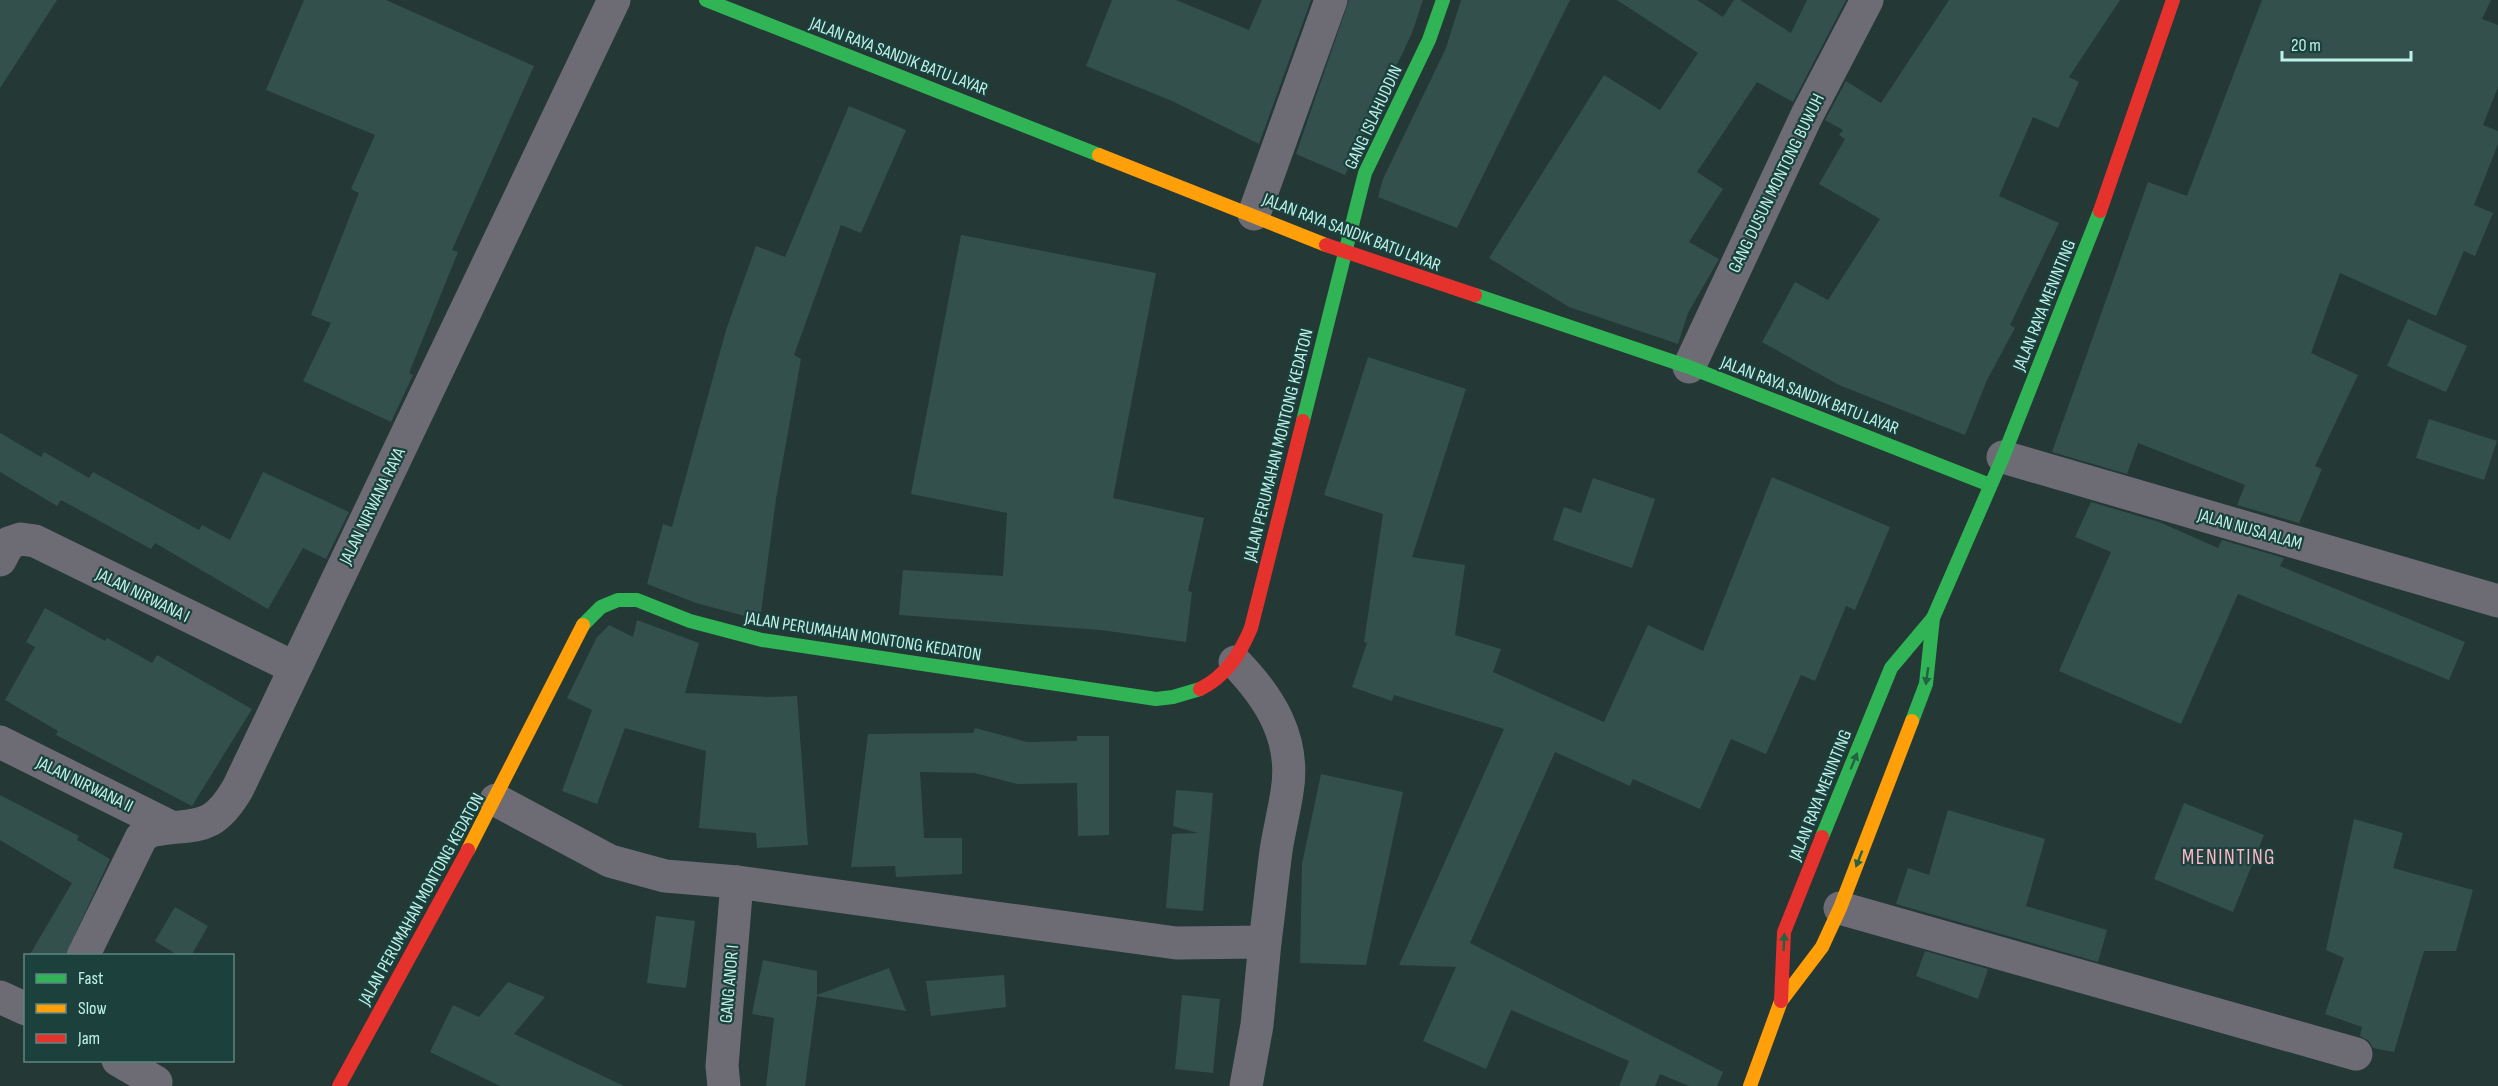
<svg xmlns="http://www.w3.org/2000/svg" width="2498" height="1086" viewBox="0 0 2498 1086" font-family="'Sofia Sans Condensed',sans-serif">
<rect width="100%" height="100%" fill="#243836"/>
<g fill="#33504d">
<path d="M0,0H57L0,88Z"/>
<path d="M304,0H386L534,66L452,250L458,252L409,373L413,375L391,422L303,381L331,323L311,315L359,193L351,189L375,135L266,90Z"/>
<path d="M1112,0H1176L1249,30L1262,0H1311L1259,144L1172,101L1086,66Z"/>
<path d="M1349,0H1423L1412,33L1345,175L1296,154Z"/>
<path d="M1461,0H1570L1457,228L1378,197L1383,179L1446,48Z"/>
<path d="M1617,0H1697L1723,17L1734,0H1740L1791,33L1807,0H1846L1793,102L1757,82L1697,172L1723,189L1689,242L1719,259L1688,313L1678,344L1569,307L1489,258L1604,75L1660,110L1698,53Z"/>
<path d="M1949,0H2120L2069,77L2079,82L2058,128L2033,117L1999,196L2059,223L2010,325L2015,328L1987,380L1965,435L1839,385L1762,342L1795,282L1828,300L1880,219L1819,184L1845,139L1839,135L1843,130L1825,120L1846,81L1881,103Z"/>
<path d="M2262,0H2491L2482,19L2498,25V87L2483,125L2498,131V144L2474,205L2493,213L2475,256L2464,251L2436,316L2340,273L2311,353L2358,375L2315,466L2322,469L2299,523L2237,505L2245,485L2138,443L2127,474L2052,452L2148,182L2187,196Z"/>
<path d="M849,106L906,130L861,233L841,225L794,355L801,359L776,499L760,620L696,603L647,584L663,524L672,527L726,330L756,246L785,257Z"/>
<path d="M961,235L1156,273L1113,498L1204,518L1188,591L1192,592L1186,642L1101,630L899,615L903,570L1003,576L1007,513L911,494Z"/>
<path d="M2408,319L2467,346L2446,392L2387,366Z"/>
<path d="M1368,357L1466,389L1412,557L1465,565L1455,635L1501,649L1493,672L1604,722L1648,625L1703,651L1772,477L1890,527L1855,610L1846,606L1815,681L1801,675L1766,754L1731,739L1700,809L1633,779L1630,786L1555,752L1470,943L1723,1072L1717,1086H1689L1660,1074L1655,1086H1619L1629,1061L1511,1010L1486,1069L1423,1041L1456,967L1399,965L1504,729L1394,695L1392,701L1352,687L1367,643L1364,642L1383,514L1324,495Z"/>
<path d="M2429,419L2497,441L2484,480L2416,458Z"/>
<path d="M0,433L41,457L44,452L89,478L93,472L199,530L202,525L230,540L263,472L349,512L326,559L303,548L268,609L155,543L151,549L61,500L57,506L0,472Z"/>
<path d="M1593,478L1655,499L1632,568L1553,540L1564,507L1581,513Z"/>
<path d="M2091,502L2159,522L2218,548L2222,540L2284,558L2280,566L2465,642L2449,680L2238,594L2181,724L2059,671L2111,552L2075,537Z"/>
<path d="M45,608L105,641L107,638L152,663L157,655L252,709L192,806L56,735L58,731L5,700L35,647L26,642Z"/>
<path d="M637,620L699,643L685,693L768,697L797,696L808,845L757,848L756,833L699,828L706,751L625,728L597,804L562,791L592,710L567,698L597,637L609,625L633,637Z"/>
<path d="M975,728L1027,742L1077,741V736H1109V835L1078,836L1077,783L1017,784L975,773L920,772L924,838H962V874L896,877L895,866L851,867L868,734L973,733Z"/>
<path d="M1321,774L1403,792L1366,965L1300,963L1302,864Z"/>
<path d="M1176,790L1213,793L1203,911L1166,908L1172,834L1198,833L1173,826Z"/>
<path d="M0,795L79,836L77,840L110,859L65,956H29L72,883L0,840Z"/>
<path d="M2184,803L2264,835L2233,912L2154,879Z"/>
<path d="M1948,810L2045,839L2026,906L2107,930L2098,962L1896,904L1908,868L1929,875Z"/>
<path d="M2354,819L2403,833L2393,868L2473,890L2456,951H2424L2394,1052L2373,1048L2369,1041L2360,1036L2362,1027L2325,1014L2344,958L2326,950Z"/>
<path d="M175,907L208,926L191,956H179L155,941Z"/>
<path d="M656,916L695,921L686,988L647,983Z"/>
<path d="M1925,951L1988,969L1978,999L1916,976Z"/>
<path d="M763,960L817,971V995L889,968L906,1011L817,996L805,1086H766L774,1018L752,1014Z"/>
<path d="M1004,975L1006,1007L931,1016L926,981Z"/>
<path d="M508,982L545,997L514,1034L624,1086H500L430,1052L453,1005L479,1017Z"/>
<path d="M1182,995L1220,999L1213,1073L1175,1069Z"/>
</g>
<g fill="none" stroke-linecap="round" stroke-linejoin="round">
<g stroke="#6d6c75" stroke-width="33">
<path d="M1254,214L1331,0"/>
<path d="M1689,367L1807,115L1867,0"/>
<path d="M2003,457L2498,601"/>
<path d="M0,560L9,543L21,539L35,541L293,667"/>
<path d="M0,742L171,827"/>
<path d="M496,800L610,861L665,876L737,882L1176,943L1265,942C1269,912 1272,881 1276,851C1279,831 1284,812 1287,792C1296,739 1270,698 1235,662"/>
<path d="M1840,908L2356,1054"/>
<path d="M83,956L141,838L149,831C195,822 211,835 238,788L614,0"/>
<path d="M0,997L26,1009"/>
<path d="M118,1060L156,1082"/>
<path d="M724,1086L722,1066L737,882"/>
<path d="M1246,1086L1257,1025L1265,942"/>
</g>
<g stroke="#30b455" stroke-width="14">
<path d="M706,0L1099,155"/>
<path d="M1475,295L1689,367L1990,485"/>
<path d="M1303,421L1365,173L1429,40L1443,0"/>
<path d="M583,625L601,607L618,600H637L690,621L762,640L1156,699L1173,697L1200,689"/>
<path d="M1912,721L1926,684L1933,618"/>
<path d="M1822,837L1891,668L1933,618L2003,457L2100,211"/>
</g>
<g stroke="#ff9f0a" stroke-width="14">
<path d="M1099,155L1326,245"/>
<path d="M468,850L583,625"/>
<path d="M1750,1086L1781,1001L1822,947L1840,908L1912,721"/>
</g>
<g stroke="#e5322d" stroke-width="14">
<path d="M2100,211L2173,0"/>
<path d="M1326,245L1475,295"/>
<path d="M1200,689C1226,676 1240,654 1251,628L1303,421"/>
<path d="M1781,1001L1784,932L1822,837"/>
<path d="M339,1086L468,850"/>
</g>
</g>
<defs><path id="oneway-solid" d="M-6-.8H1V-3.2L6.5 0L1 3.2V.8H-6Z" transform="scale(1.5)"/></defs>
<g fill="#226344">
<use href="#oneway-solid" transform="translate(1927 676) rotate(98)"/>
<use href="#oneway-solid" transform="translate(1854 761) rotate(-68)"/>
<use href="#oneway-solid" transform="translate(1859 859) rotate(111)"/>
<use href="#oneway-solid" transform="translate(1784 942) rotate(-87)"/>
</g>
<g text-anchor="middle" stroke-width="4.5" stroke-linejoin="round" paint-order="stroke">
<g font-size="18" fill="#bdf1ea" stroke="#1c403c">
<text transform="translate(899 56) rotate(21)" y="6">JALAN RAYA SANDIK BATU LAYAR</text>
<text transform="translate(1373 117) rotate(-65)" y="6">GANG ISLAHUDDIN</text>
<text transform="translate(1776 183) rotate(-64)" y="6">GANG DUSUN MONTONG BUWUH</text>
<text transform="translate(1352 232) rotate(21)" y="6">JALAN RAYA SANDIK BATU LAYAR</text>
<text transform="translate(2044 305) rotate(-68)" y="6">JALAN RAYA MENINTING</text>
<text transform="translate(1810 395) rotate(21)" y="6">JALAN RAYA SANDIK BATU LAYAR</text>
<text transform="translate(1278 445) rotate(-76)" y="6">JALAN PERUMAHAN MONTONG KEDATON</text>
<text transform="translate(372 506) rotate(-64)" y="6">JALAN NIRWANA RAYA</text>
<text transform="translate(2250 529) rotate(16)" y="6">JALAN NUSA ALAM</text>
<text transform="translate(143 595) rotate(26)" y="6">JALAN NIRWANA I</text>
<text transform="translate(863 636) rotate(9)" y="6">JALAN PERUMAHAN MONTONG KEDATON</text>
<text transform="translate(85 784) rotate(26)" y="6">JALAN NIRWANA II</text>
<text transform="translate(1820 795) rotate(-68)" y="6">JALAN RAYA MENINTING</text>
<text transform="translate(421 899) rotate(-61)" y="6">JALAN PERUMAHAN MONTONG KEDATON</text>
<text transform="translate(729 984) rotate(-85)" y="6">GANG ANOR I</text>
</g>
<g font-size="21" letter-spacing="1.5" fill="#fbb7c5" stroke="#1c403c">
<text x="2229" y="864">MENINTING</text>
</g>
</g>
<rect x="24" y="954" width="210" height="108" fill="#1c403c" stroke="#5c8782" stroke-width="1.5"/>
<rect x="36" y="974" width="30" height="9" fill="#30b455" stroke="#5c8782" stroke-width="1.5"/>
<text x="78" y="984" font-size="18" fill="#bdf1ea">Fast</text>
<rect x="36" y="1004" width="30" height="9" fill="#ff9f0a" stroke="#5c8782" stroke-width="1.5"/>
<text x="78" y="1014" font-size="18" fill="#bdf1ea">Slow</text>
<rect x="36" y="1034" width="30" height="9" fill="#e5322d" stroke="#5c8782" stroke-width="1.5"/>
<text x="78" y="1044" font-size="18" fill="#bdf1ea">Jam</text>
<path d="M2282 51v9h129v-9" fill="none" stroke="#bdf1ea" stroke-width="3"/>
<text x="2291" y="51" font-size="18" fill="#bdf1ea" stroke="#1c403c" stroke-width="4.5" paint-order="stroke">20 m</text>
</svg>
